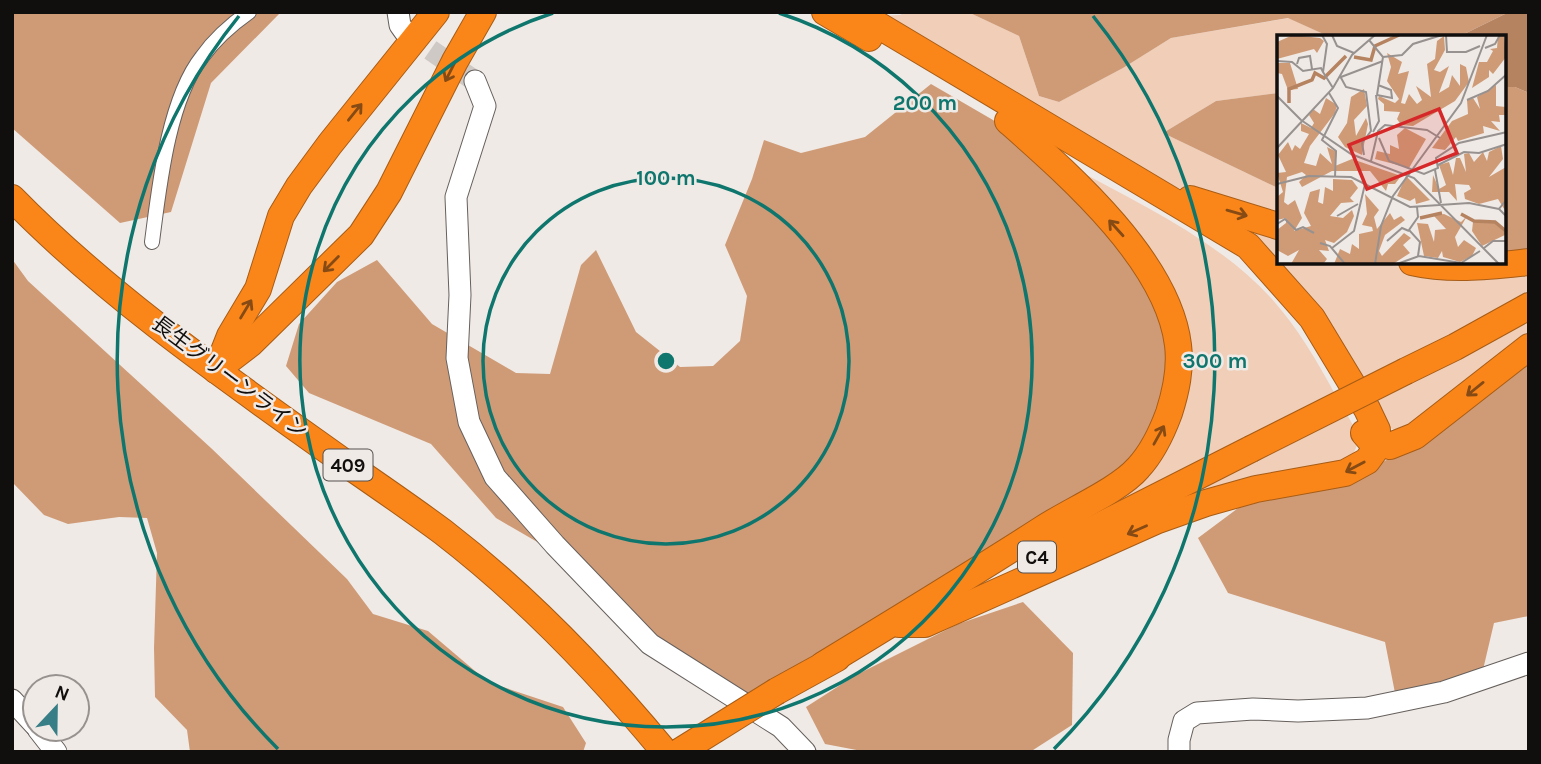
<svg xmlns="http://www.w3.org/2000/svg" width="1541" height="764" viewBox="0 0 1541 764" font-family="Karla,'Noto Sans JP',sans-serif">
<rect width="100%" height="100%" fill="#f0eae6"/>
<g fill="#f0ceb8">
<path d="M905,12H968L1019,36L1039,96L1059,102L1123,68L1171,38L1289,18L1330,37H1278V93L1216,101L1163,133L1278,188V218L1162,183L881,16L900,15Z"/>
<path d="M1067,164C1138,204 1216,238 1271,298C1298,328 1317,361 1336,396L1068,525Z"/>
<path d="M1212,214L1278,232V262L1382,263L1401,267L1529,268V294L1360,383Z"/>
<path d="M1529,317V335L1402,433L1385,426L1369,401Z"/>
<path d="M1346,413C1359,435 1364,445 1343,465L1010,575Z"/>
</g>
<g fill="#cf9b77">
<path d="M12,12H281L211,83L171,212L120,223L12,128Z"/>
<path d="M968,12H1509L1458,37H1330L1288,18L1171,38L1123,68L1059,102L1039,96L1019,36Z"/>
<path d="M931,84L993,120L1040,158L1090,207L1152,290L1171,350L1163,417L1116,476L743,697L660,645L589,572L496,518L431,444L309,393L286,366L299,324L337,282L377,260L432,324L516,373L550,374L581,265L596,250L636,332L680,367L713,366L740,341L747,296L725,245L752,179L764,140L801,153L865,137Z"/>
<path d="M1504,87H1515L1529,93V255L1504,258Z"/>
<path d="M1278,93V188L1163,133L1216,101Z"/>
<path d="M12,259L28,281L211,448L347,579L373,614L428,631L488,682L563,707L586,743L583,752H190L187,730L155,697L154,648L157,553L147,518L119,517L68,524L44,515L12,482Z"/>
<path d="M1529,353V616L1494,623L1482,674L1396,698L1385,642L1228,593L1198,538L1253,497L1376,466L1414,444Z"/>
<path d="M1023,602L1073,653L1072,725L1030,752H867L825,744L806,707L856,675L958,624Z"/>
</g>
<path fill="#b68361" d="M1509,12H1529V93L1515,87H1504V37H1458Z"/>
<g fill="none" stroke-linecap="round" stroke-linejoin="round">
<path stroke="#cfc9c6" stroke-width="21" stroke-dasharray="21 10" stroke-linecap="butt" d="M405,32L475,81"/>
<g stroke="#66605d" stroke-width="16">
<path id="street" d="M152,242C159,188 168,100 202,57C214,40 232,24 249,12"/>
</g>
<g stroke="#66605d" stroke-width="23">
<g id="secondary">
<path d="M398,12L400,25L405,32"/>
<path d="M475,81L485,106L456,197L460,295L457,358L469,422L495,477L555,545L650,644L781,727L805,752"/>
<path d="M12,700L35,725"/>
<path d="M38,729L56,752"/>
<path d="M1179,752V740L1184,721L1197,713L1253,709L1298,711L1367,708L1444,692L1529,663"/>
</g>
</g>
<g stroke="#a85c15" stroke-width="28">
<g id="highway">
<path d="M825,12L869,38"/>
<path d="M856,12L1248,246L1312,318L1367,409L1377,430L1375,450L1367,461L1345,473L1256,489L1206,503L1158,520L925,624H899"/>
<path d="M12,198C112,300 232,382 348,465C380,487 412,509 443,532C526,596 598,671 665,752"/>
<path d="M1190,199L1278,226"/>
<path d="M1412,262C1451,271 1490,266 1529,262"/>
<path d="M217,369L230,336L258,289L281,216L299,186L330,144L436,12"/>
<path d="M216,370L250,344L361,235L389,192L455,61L483,12"/>
<path d="M1406,371L1455,347L1529,306"/>
<path d="M1364,433L1370,440L1390,446L1415,436L1529,347"/>
<path d="M1056,548L1251,449"/>
<path d="M823,665C897,620 971,575 1044,528C1070,511 1119,490 1138,468C1152,453 1162,432 1169,413C1176,391 1181,369 1178,345C1168,261 1069,175 1008,121"/>
<path d="M777,691L837,658"/>
</g>
</g>
<use href="#street" stroke="#fff" stroke-width="14"/>
<use href="#secondary" stroke="#fff" stroke-width="21"/>
<use href="#highway" stroke="#fa8619" stroke-width="26"/>
<g stroke="#a85c15" stroke-width="28" stroke-linecap="butt">
<g id="highway-bridge">
<path d="M1251,449L1406,371"/>
<path d="M679,752L777,691"/>
</g>
</g>
<use href="#highway-bridge" stroke="#fa8619" stroke-width="26"/>
</g>
<defs><path id="oneway-shaft" d="M-6 0H5M1.5-3L5.5 0L1.5 3" fill="none" stroke-width="1.6" stroke-linecap="round" stroke-linejoin="round" transform="scale(1.75)"/></defs>
<g stroke="#864a14">
<use href="#oneway-shaft" transform="translate(450 72) rotate(117)"/>
<use href="#oneway-shaft" transform="translate(355 112) rotate(-51)"/>
<use href="#oneway-shaft" transform="translate(1237 213) rotate(16)"/>
<use href="#oneway-shaft" transform="translate(1116 228) rotate(-132)"/>
<use href="#oneway-shaft" transform="translate(331 264) rotate(135)"/>
<use href="#oneway-shaft" transform="translate(246 309) rotate(-59)"/>
<use href="#oneway-shaft" transform="translate(1475 389) rotate(141)"/>
<use href="#oneway-shaft" transform="translate(1159 435) rotate(-61)"/>
<use href="#oneway-shaft" transform="translate(1355 467) rotate(152)"/>
<use href="#oneway-shaft" transform="translate(1137 530) rotate(156)"/>
</g>
<g fill="none" stroke="#0f766e" stroke-width="3.5">
<circle cx="666" cy="361" r="183"/>
<path d="M779 13A366 366 0 1 1 553 13"/>
<path d="M278 749A549 549 0 0 1 239 16M1093 16A549 549 0 0 1 1054 749"/>
</g>
<g text-anchor="middle" stroke-width="5" stroke-linejoin="round" paint-order="stroke">
<g fill="#f0eae6" stroke="#54514f" stroke-width="2">
<rect x="323.5" y="449.5" width="49" height="31" rx="5"/>
<rect x="1018" y="541.5" width="38" height="31" rx="5"/>
</g>
<g font-size="19" font-weight="bold" fill="#110f0e">
<text x="348" y="472">409</text>
<text x="1037" y="564">C4</text>
</g>
<g font-size="21" fill="#110f0e" stroke="#f0eae6">
<text transform="translate(230 377) rotate(37)" y="7">長生グリーンライン</text>
</g>
</g>
<g transform="translate(1277 35)">
<rect width="229" height="229" fill="#f0eae6"/>
<path d="M16,0L43,3L47,6L40,18L37,14L0,24V7ZM221,0H227L229,22L216,39L212,35V42L195,53L202,27H210L216,16L213,14L220,13ZM167,1L168,15L157,35L163,37L172,31L162,58L172,52L175,40L183,51V29L189,32L192,47L178,66L136,91L124,90L120,84L123,77L107,76V69L101,64L102,61L118,68L122,64L110,46L114,32L110,18L125,27L121,39L132,36L124,68L128,69L132,59L140,69L145,65L139,51L154,62L150,29L158,24L160,6ZM0,28H13L21,54L11,55L5,39L0,38ZM219,50V71L229,72V80H222L223,87L214,86L223,96L206,91L207,98L181,106L179,102L168,115L155,113L175,86L191,79L190,65L196,63L203,74L200,62ZM87,54L90,71L77,85L79,101L89,83L91,89L85,120L68,112L61,102L70,88L74,62ZM49,63L60,70L58,78L33,111L27,128L39,131L43,118L55,129L50,112L60,117L58,131L75,124L124,141L118,149H111L109,156L93,136H55L25,152L22,147L29,140L25,137L10,142L7,167L11,170L18,165L25,183L17,196L34,191L27,178L33,157L43,154L41,167L46,169L48,152L56,156V144L75,145L81,153L73,163L77,167L64,168L53,181L66,183L75,175L77,181L70,197L57,208L48,205L52,216L42,215L50,224L47,228L14,229L22,215L11,221L0,215V195L9,188V183L0,185V162L6,157L0,138L9,137L1,120L11,107L15,116L18,110L23,114L32,99L24,96V88L34,93L37,88L32,80L36,74L43,79ZM128,93L149,104L132,133L98,124L100,116L113,119V110L122,114L120,100ZM224,111L226,124L212,142L229,132V177L221,164L202,169L188,164L187,158L194,154L192,150L178,149L180,166L172,157H155L156,140L162,154L169,150L162,130L172,127L176,140L179,123H183L189,137L187,119L192,118L197,127L206,117L210,126L212,117ZM129,141L153,165L139,169L138,163L133,166L120,161ZM88,159L102,175L97,182L100,194L113,178L117,185L124,181L128,185L108,200L102,216L105,221L127,198L134,203L126,210L133,218L116,229H57L63,214L73,219L75,209L82,214V199L96,196L95,192L85,190L90,179ZM167,179L184,187L190,181L178,202L181,212L187,205L199,213L195,221L183,227L166,222L165,216L161,223L147,221L140,188L151,189L157,207L158,195L169,194L157,181ZM196,187H218L230,199L205,211L195,196Z" fill="#cf9b77"/>
<path fill="none" stroke="#b68361" stroke-width="3.5" d="M77,22L94,25L98,11L122,0M12,68V54L35,45L38,38L47,43L69,21M184,179L197,186L218,187L230,197M143,183L165,178"/>
<path fill="none" stroke="#979290" stroke-width="2" d="M45,0L50,9L46,37L56,53M55,0L60,11L77,18M169,0L170,17H189L203,11M92,5L106,22L100,60M208,13L218,9L223,0M106,22L125,20L136,9L165,0M0,26L15,27L26,36L44,33L46,37M20,29L22,23L33,21L35,34M63,41L69,52L89,57L94,96L85,108L87,120M64,42L106,26M52,58L61,73L45,105L59,116L58,142M100,60L115,63L114,55L101,50M0,61L24,85M190,65L211,56L230,39M24,85L74,119L137,143L222,229M96,97L102,86L99,60M102,103L112,126L147,139L161,133L159,123L182,108L230,97M0,113L56,53L75,20L98,0M94,126L101,96L108,90L150,95L163,103M161,130L187,117L202,118L230,109M158,135L164,168M0,149L32,141L74,142L133,172L192,168L222,174M230,164L222,174L230,182M140,172L141,182L132,195L143,207L141,221M60,181L81,169M0,189L8,184L19,195L26,192L37,198M110,206L125,193L132,196M43,208L53,211L68,229M55,213L77,196L88,149M207,213L216,206H230M98,229L104,191L116,161L184,68L210,0M120,229L142,221L184,228L203,216"/>
<path fill="#d62828" fill-opacity="0.15" stroke="#d62828" stroke-width="3.5" d="M162,74L180,118L90,154L72,110Z"/>
<rect width="229" height="229" fill="none" stroke="#110f0e" stroke-width="3.5"/>
</g>
<circle cx="666" cy="361" r="10" fill="#0f766e" stroke="#f0eae6" stroke-width="3.5"/>
<g font-size="21" text-anchor="middle" font-weight="bold" fill="#0f766e" stroke="#f0eae6" stroke-width="5" stroke-linejoin="round" paint-order="stroke">
<text x="925" y="110">200 m</text>
<text x="666" y="185">100 m</text>
<text x="1215" y="368">300 m</text>
</g>
<rect width="1541" height="764" fill="none" stroke="#110f0e" stroke-width="28"/>
<g transform="translate(56 708) rotate(22)"><circle r="33" fill="#f0eae6" stroke="#979290" stroke-width="2"/>
<path d="M0-5L12 26L0 18L-12 26Z" fill="#377e86"/>
<text y="-10" font-size="19" font-weight="bold" text-anchor="middle" fill="#110f0e">N</text>
</g>
</svg>
